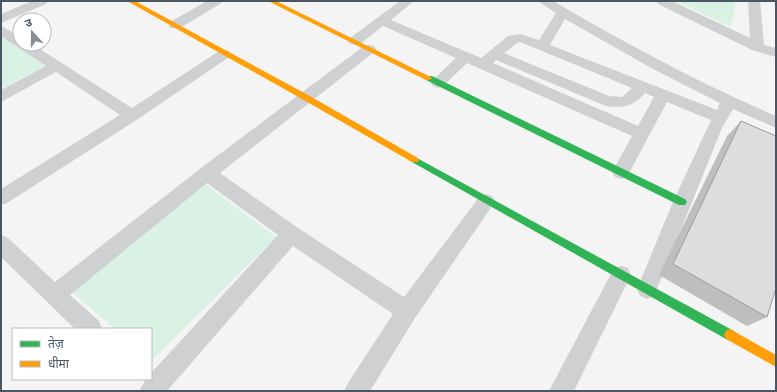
<svg xmlns="http://www.w3.org/2000/svg" width="777" height="392" viewBox="0 0 777 392" font-family="'Fira Sans','Noto Sans Devanagari',sans-serif">
<rect width="100%" height="100%" fill="#f4f4f4"/>
<g fill="#d9f2e3">
<path d="M675,1H736L731,27Z"/>
<path d="M1,34L45,66L1,89Z"/>
<path d="M202,182L276,237L152,361L151,360V329H115L68,289Z"/>
</g>
<g fill="none" stroke-linecap="round" stroke-linejoin="round">
<g fill="#ced0d2" fill-rule="evenodd">
<path d="M32,1H48L46,4L1,23V14Z"/>
<path d="M207,1H222L220,4L180,28H170L169,25L170,22Z"/>
<path d="M400,1H414L391,20L481,58L508,36L521,34L539,40L556,13L538,1H553C625,43 699,83 776,116V128L733,109L722,128L654,296L647,299L640,296L637,289L673,202L711,120L667,102L627,177L621,179L615,177L612,172L632,136L467,63L443,86L438,88L433,86L431,83L433,80L456,58L383,26L360,44L355,45L350,44L348,41L350,38ZM565,19L653,69L720,103L717,110L550,45ZM520,42L632,88L622,97L609,96L504,53L517,43ZM496,60L606,106C623,109 634,106 645,93L654,97L638,126L493,63Z"/>
<path d="M656,1H672L750,38L748,1H760L764,45L776,48V57L752,50L658,4Z"/>
<path d="M1,26L20,36V44H32L132,108L219,51L224,50L229,51L231,54L229,57L138,119L7,203L1,205V189L120,115L56,72L1,102V90L46,66L1,36Z"/>
<path d="M369,45L374,46L376,49L374,52L220,173L298,228L404,297L480,196L486,194L492,196L495,201L492,206L415,318L370,391H344L348,383L393,314L293,246L167,391H139L146,379H151V373L278,235L207,183L70,295L99,321L102,329H75L1,257V235L8,238L55,282L201,168L364,46Z"/>
<path d="M621,266L628,268L631,275L574,391H549L614,268Z"/>
</g>
<g fill="#30b455" fill-rule="evenodd">
<path d="M426,76H432L685,199L687,202L685,205H679L426,80Z"/>
<path d="M415,157L734,331L736,335L734,339L730,341L726,339L412,162L411,160L412,158Z"/>
</g>
<g fill="#ff9f0a" fill-rule="evenodd">
<path d="M127,1H135L308,95L418,158L419,160L418,162H412L302,99Z"/>
<path d="M268,1H276L433,78L429,80H426Z"/>
<path d="M730,329L776,355V367L726,339L724,335L726,331Z"/>
</g>
</g>
<path fill="#bebebf" d="M741,121L767,317L747,326L659,275L727,136Z"/>
<path fill="#ddddde" stroke="#9b9b9b" d="M741,121L776,136V288L767,317L673,264Z"/>
<rect width="777" height="392" fill="none" stroke="#4a5661" stroke-width="4"/>
<rect x="12" y="328" width="140" height="52" fill="#ffffff" stroke="#b7bbc0"/>
<rect x="20" y="341" width="20" height="6" fill="#30b455" stroke="#b7bbc0"/>
<text x="48" y="348" font-size="12" fill="#4a5661">तेज़</text>
<rect x="20" y="361" width="20" height="6" fill="#ff9f0a" stroke="#b7bbc0"/>
<text x="48" y="368" font-size="12" fill="#4a5661">धीमा</text>
<g transform="translate(32 32) rotate(339)"><circle r="19" fill="#ffffff" stroke="#b7bbc0"/>
<path d="M0-3L7 15L0 10L-7 15Z" fill="#868d94"/>
<text y="-6" font-size="11" font-weight="bold" text-anchor="middle" fill="#4a5661">उ</text>
</g>
</svg>
